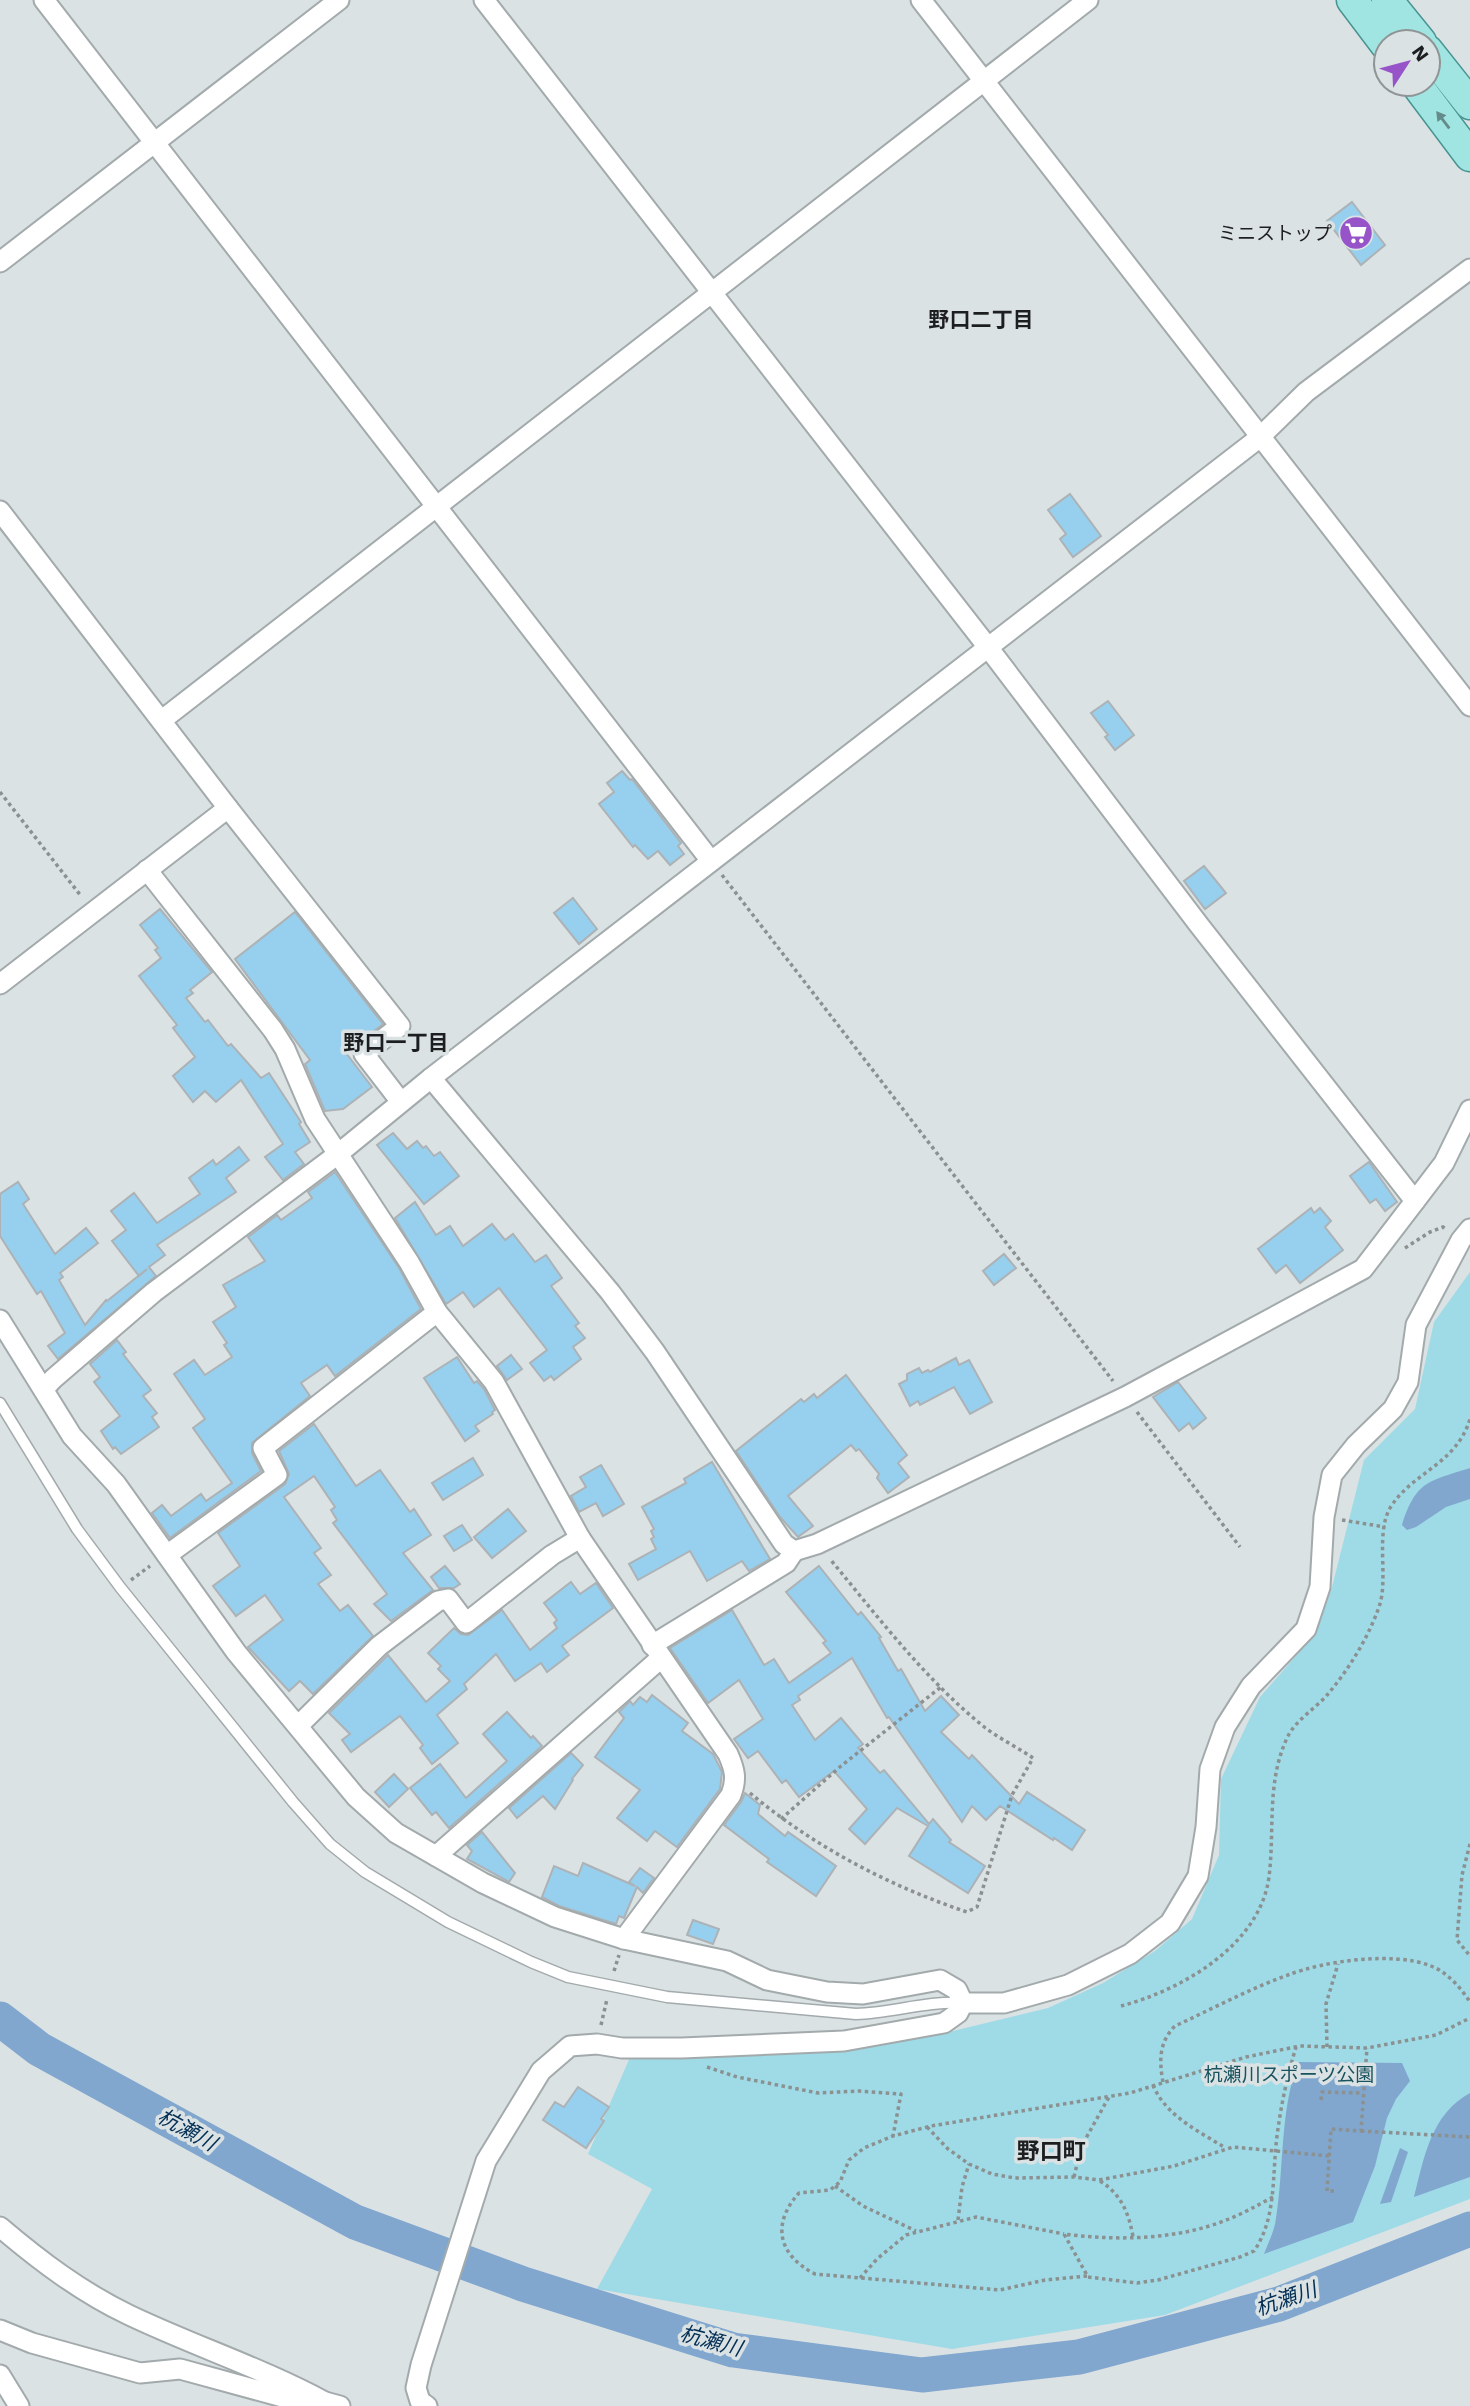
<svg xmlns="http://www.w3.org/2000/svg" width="1470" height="2406" viewBox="0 0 1470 2406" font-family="'Work Sans','Noto Sans JP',sans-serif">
<rect width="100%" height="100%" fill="#dbe2e4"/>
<path fill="#9edbe7" d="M1470,1272V2199L1165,2315L952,2349L597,2289L652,2189L588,2154L631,2055L832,2050L953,2031L1048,2008L1103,1983L1155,1951L1192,1919L1219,1855L1221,1779L1260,1697L1316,1633L1332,1587L1364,1460L1415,1409L1434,1322Z"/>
<g fill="#81a7cf">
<path d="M1470,1468V1499L1446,1507L1416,1527L1407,1530L1402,1525C1416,1480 1430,1481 1470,1468Z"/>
<path d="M1299,2062L1402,2063L1410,2081L1396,2099L1387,2118L1375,2166L1353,2222L1264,2254C1268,2243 1275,2230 1276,2218C1284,2172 1280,2104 1299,2062Z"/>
<path d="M1470,2093V2177L1414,2197C1424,2158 1431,2114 1470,2093Z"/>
<path d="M1400,2148L1408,2152L1391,2202L1380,2204Z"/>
</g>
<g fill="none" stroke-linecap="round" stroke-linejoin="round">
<path stroke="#81a7cf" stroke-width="35" d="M0,2019L39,2049L355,2222L523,2284L733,2350L922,2375L1079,2357L1279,2304L1470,2229"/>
</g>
<g fill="#97d0ee" stroke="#acb2b5" stroke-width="2">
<path d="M1352,202L1385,245L1361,265L1327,221Z"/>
<path d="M1070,494L1101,536L1073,557L1060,539L1066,534L1048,510Z"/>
<path d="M1108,701L1134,735L1115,750L1105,737L1108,735L1091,713Z"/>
<path d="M622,771L630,780L632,779L681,843L678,846L684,854L670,865L658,851L648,859L635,845L633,847L599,804L614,792L607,783Z"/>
<path d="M1204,866L1226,893L1205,909L1184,881Z"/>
<path d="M573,898L597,929L579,944L554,913Z"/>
<path d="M160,909L212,972L190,990L193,993L186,998L205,1022L208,1020L228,1046L231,1044L261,1078L269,1073L301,1122L299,1124L310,1142L295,1152L304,1164L283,1180L265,1157L283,1144L241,1080L216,1102L205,1091L193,1102L173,1076L195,1057L173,1028L177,1025L139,976L161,958L155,950L158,948L140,925Z"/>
<path d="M295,912L383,1024L346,1053L372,1087L343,1109L325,1111L305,1064L310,1060L235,959Z"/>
<path d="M393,1133L407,1149L417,1141L423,1148L426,1146L434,1156L440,1152L459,1176L424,1204L377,1145Z"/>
<path d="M239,1147L249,1160L226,1178L236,1192L157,1245L165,1255L149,1267L156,1276L58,1359L48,1346L65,1333L41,1291L37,1294L0,1236V1194L18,1182L29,1199L23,1204L55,1254L86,1228L98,1243L60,1273L63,1277L59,1280L85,1325L106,1300L107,1301L147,1269L139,1276L112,1241L126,1230L111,1211L134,1193L157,1223L200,1194L189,1178L213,1160L216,1165Z"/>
<path d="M1369,1162L1397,1202L1385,1211L1376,1199L1370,1203L1350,1176Z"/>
<path d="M335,1172L399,1268L421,1309L335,1376L327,1365L301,1383L310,1396L252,1443V1453L261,1471L170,1538L152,1513L162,1505L171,1516L201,1494L206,1501L232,1483L193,1428L205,1419L174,1374L194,1360L205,1375L232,1357L224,1345L227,1343L213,1322L236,1307L223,1285L265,1261L248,1237L277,1215L281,1220L312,1198L308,1192Z"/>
<path d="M415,1202L436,1235L450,1226L463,1246L492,1224L505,1240L513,1234L535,1262L546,1255L562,1278L551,1286L579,1323L575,1326L585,1338L573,1347L581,1359L554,1380L551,1376L544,1381L530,1363L547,1350L499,1288L474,1307L463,1292L446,1304L395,1218Z"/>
<path d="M1311,1208L1314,1213L1320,1208L1331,1221L1325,1227L1343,1250L1300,1283L1286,1265L1276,1273L1258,1249Z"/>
<path d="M1004,1254L1016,1268L994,1285L983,1271Z"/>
<path d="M117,1340L126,1352L123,1354L151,1390L143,1396L157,1413L152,1417L159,1427L121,1454L115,1447L113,1449L101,1431L120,1416L94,1382L100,1377L90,1364Z"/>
<path d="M511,1355L522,1369L507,1380L497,1366Z"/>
<path d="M457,1357L474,1383L477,1381L484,1389L495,1410L492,1412L493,1414L475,1426L479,1431L465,1441L424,1378Z"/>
<path d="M956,1358L959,1365L969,1360L992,1402L970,1414L954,1387L920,1405L918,1401L910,1406L899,1384L907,1380V1374L919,1368L922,1373L928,1370L930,1372Z"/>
<path d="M846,1375L907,1455L898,1463L909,1477L888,1493L877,1478L879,1474L859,1449L856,1451L851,1445L788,1496L813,1526L798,1537L780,1517L736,1451L801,1399L804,1402L814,1394L817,1398Z"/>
<path d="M1178,1382L1206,1418L1193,1429L1189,1423L1179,1431L1153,1397Z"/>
<path d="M314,1424L356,1486L380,1470L410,1512L414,1509L431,1535L403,1553L433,1590L391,1621L374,1604L387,1594L333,1523L337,1520L331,1510L335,1507L314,1476L284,1497L321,1548L314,1553L331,1575L318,1584L340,1611L348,1605L373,1636L313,1694L300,1681L289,1691L248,1647L283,1620L265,1595L236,1616L213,1586L240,1566L218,1533L285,1484L289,1474L279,1451Z"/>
<path d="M473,1458L483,1475L443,1500L432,1483Z"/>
<path d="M712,1462L770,1559L749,1571L742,1561L707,1581L690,1551L638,1580L629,1564L656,1549L651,1539L654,1537L651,1531L654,1529L642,1507L686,1483L684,1479Z"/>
<path d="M601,1465L624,1504L603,1516L596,1503L579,1512L571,1496L586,1487L580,1477Z"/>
<path d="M508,1509L526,1531L492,1558L474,1537Z"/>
<path d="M462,1525L472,1540L454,1551L444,1536Z"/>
<path d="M445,1566L460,1584L454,1588H439L431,1577Z"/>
<path d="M819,1566L858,1615L861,1612L881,1637L879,1638L898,1671L901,1669L925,1711L941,1696L959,1715L941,1732L969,1759L972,1755L1019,1804L1027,1792L1085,1830L1072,1850L1054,1838L1053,1840L1000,1806L986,1820L972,1806L962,1822L889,1717L887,1718L852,1658L798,1696L800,1700L792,1705L815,1740L841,1718L863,1744L858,1748L880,1773L884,1770L929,1824L933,1819L951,1840L949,1842L985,1866L968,1893L909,1856L928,1826L897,1808L865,1844L849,1829L867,1809L834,1771L799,1797L786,1780L782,1783L758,1751L748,1758L734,1739L763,1719L739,1680L708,1703L670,1648L732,1610L764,1665L774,1659L789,1683L831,1653L823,1643L826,1641L786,1592Z"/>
<path d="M571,1582L580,1594L596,1583L613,1608L562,1646L569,1655L547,1672L541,1663L515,1681L496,1654L464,1684L467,1689L437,1715L458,1743L432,1764L420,1748L423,1745L400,1716L351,1752L342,1740L350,1734L329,1713L388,1655L426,1702L450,1681L438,1669L441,1666L428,1653L454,1628L461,1634L468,1635L502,1610L530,1650L557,1628L554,1623L557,1620L544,1603Z"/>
<path d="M652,1695L688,1723L682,1731L713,1754L722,1772L720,1789L677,1847L655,1831L647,1841L617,1818L640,1790L595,1757L624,1718L619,1712L630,1701L633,1705L640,1697L647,1702Z"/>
<path d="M507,1712L531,1738L533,1736L542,1746L449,1828L436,1812L432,1815L410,1788L440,1764L466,1798L507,1761L483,1734Z"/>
<path d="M571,1753L583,1765L572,1779L573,1780L555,1809L543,1796L517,1818L509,1808Z"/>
<path d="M394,1774L408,1789L389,1807L375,1792Z"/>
<path d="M745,1793L760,1805L758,1814L785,1836L788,1832L836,1866L816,1896L767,1862L769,1859L724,1825L741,1802Z"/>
<path d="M482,1832L515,1873L509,1882L467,1859L472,1851L467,1845Z"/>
<path d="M583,1863L635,1886L629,1882L640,1868L654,1878L643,1893L637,1887L624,1918L619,1916L616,1924L559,1906L542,1897L554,1866L578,1876Z"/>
<path d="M693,1920L719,1929L713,1944L687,1935Z"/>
<path d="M578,2087L609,2107L601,2119L604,2121L586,2148L543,2120L555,2102L564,2107Z"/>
</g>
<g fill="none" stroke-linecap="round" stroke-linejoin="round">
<g stroke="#a3aaac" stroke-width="13">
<path id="lane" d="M0,1403L77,1529L120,1587L293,1802L330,1844L365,1872L448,1922L531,1962L568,1977L667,1997L856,2014C892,2013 926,2001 962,2003"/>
</g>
<g stroke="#a3aaac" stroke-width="23">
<g id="street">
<path d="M44,0L711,861"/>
<path d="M921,0L1470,706"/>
<path d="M0,262L339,0"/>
<path d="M0,511L228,808L400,1026L364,1054L401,1102"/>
<path d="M162,720L1088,0"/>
<path d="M147,870L273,1030L285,1049L315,1119L409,1262L437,1312L494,1382L580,1538L728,1754C735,1770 737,1779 731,1795L624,1939"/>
<path d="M0,984L228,808"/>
<path d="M431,1078L610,1292L655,1352L784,1544L794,1551L817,1544L1125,1397L1363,1269L1415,1201L1199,925L987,646L484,0"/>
<path d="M1415,1201L1444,1163L1470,1110"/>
<path d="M0,1320L72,1436L116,1484L236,1652L356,1797L396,1833L483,1883L555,1917L624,1939L727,1961L767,1980L827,1992L863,1994L940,1980L957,1990L963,2003L958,2013L944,2023L844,2041L682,2048H622L597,2044L570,2046L541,2071L486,2161L421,2365L416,2388L420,2401L427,2406"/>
<path d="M44,1389L53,1379L154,1292L338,1154L431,1078L1259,438L1306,392L1470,269"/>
<path d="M167,1555L277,1475L263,1448L437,1312"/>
<path d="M652,1645L786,1563L794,1551"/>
<path d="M298,1726L379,1646L438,1601L448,1599L466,1623L552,1555L580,1538"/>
<path d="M436,1856L661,1658"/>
<path d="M963,2003H1004L1068,1985L1130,1954L1170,1923L1198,1876L1206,1827L1210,1769L1225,1727L1251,1686L1306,1629L1320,1587L1324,1517L1332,1475L1356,1445L1393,1409L1408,1382L1416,1325L1461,1240L1470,1229"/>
<path d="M0,2227C40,2261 81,2292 129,2315C194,2346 262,2368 325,2402"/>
<path d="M0,2330L32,2343L140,2373L180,2369L301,2402H325L340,2406"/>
<path d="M0,2375L19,2406"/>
</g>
</g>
<g stroke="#499491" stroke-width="33">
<g id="primary">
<path d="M1352,0L1386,45"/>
<path d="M1387,0L1421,42"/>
<path d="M1428,51L1470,104"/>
<path d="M1416,84L1470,156"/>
</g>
</g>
<g stroke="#8b9091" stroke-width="3.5" stroke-dasharray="3.5 3.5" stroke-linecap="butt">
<path d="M0,792L81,896"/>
<path d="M722,875L1113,1381"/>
<path d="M1405,1248L1430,1232L1443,1227L1447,1230"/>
<path d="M1137,1412L1240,1547"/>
<path d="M1342,1520L1385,1527"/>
<path d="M131,1580L150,1566"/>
<path d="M750,1793C813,1846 889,1886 967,1912L977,1907L1012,1795L1033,1758C1017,1747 998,1738 983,1726C925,1679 878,1617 830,1559"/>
<path d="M781,1819L841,1766L941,1687"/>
<path d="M1470,1844L1462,1875L1457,1940L1470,1956"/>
<path d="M614,1971L619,1955"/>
<path d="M1121,2006C1182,1990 1260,1945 1269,1877C1275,1829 1266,1781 1288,1736C1296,1720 1316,1708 1328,1694C1349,1669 1368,1638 1379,1607C1389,1579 1375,1535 1390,1508C1412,1472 1456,1465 1470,1419"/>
<path d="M601,2025L607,1999"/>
<path d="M1327,2047L1326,2004L1338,1964"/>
<path d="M707,2067L737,2077L818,2093L859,2091L901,2094L893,2136"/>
<path d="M1163,2082C1159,2061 1159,2042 1175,2026C1212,2009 1249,1989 1288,1975C1324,1961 1394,1951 1431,1966C1447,1972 1461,1988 1470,2002"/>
<path d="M1153,2085C1165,2115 1198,2131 1224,2147"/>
<path d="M1321,2100L1322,2092L1363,2093"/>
<path d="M927,2127L948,2149L969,2164L992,2174L1015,2178L1074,2177L1099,2180L1174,2166L1233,2147L1330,2156"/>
<path d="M1361,2131L1470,2137"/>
<path d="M1074,2177L1081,2147L1109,2097"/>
<path d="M1100,2181C1121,2194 1129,2213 1133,2237"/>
<path d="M835,2186L863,2206L916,2231"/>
<path d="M1334,2191H1327L1331,2129L1361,2131L1367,2048"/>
<path d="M1273,2197C1258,2205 1244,2213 1229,2219C1178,2240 1118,2241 1064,2234L1088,2277L1137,2283L1158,2280L1240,2257L1254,2251C1277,2218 1272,2174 1277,2136C1281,2105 1287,2077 1296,2047"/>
<path d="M958,2220L962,2187L969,2164"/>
<path d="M1087,2276L1045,2280L1000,2290L815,2274C778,2255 771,2224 799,2193L830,2190L840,2182L849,2160L864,2148L893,2136L931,2126L1130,2093L1246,2057L1300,2046L1367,2048L1436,2035L1470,2018"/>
<path d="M860,2278L877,2259L906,2235L976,2217L1064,2234"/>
</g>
<use href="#lane" stroke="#fff" stroke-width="10"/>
<use href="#street" stroke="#fff" stroke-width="19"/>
<use href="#primary" stroke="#a0e5e2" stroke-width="30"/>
</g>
<defs><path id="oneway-solid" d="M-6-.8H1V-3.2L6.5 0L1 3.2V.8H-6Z" transform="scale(1.75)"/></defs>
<use fill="#658b8a" href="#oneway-solid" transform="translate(1443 120) rotate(-127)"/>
<defs>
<g id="supermarket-disc" transform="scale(1.75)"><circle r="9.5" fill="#9754c9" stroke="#dbe2e4"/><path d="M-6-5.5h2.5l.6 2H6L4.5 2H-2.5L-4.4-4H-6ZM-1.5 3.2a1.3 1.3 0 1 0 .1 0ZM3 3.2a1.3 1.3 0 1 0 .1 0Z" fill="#fff"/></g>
</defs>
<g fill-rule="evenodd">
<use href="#supermarket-disc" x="1356" y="233"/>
</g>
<g text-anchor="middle" stroke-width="7" stroke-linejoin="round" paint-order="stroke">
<g font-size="19" fill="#1c1e1f" stroke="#dbe2e4" text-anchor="end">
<text x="1332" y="240">ミニストップ</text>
</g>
<g font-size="19" fill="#18535e" stroke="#dbe2e4">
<text x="1289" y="2081">杭瀬川スポーツ公園</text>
</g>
<g font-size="21" font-weight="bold" fill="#1c1e1f" stroke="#dbe2e4">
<text x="981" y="327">野口二丁目</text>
<text x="396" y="1050">野口一丁目</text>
</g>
<g font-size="21" font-style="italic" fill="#032f55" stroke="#dbe2e4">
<text transform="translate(187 2130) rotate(29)" y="7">杭瀬川</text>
<text transform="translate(1286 2299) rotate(-19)" y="7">杭瀬川</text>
<text transform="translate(711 2341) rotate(15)" y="7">杭瀬川</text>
</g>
<g font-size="23" font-weight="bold" fill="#1c1e1f" stroke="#dbe2e4">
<text x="1051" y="2159">野口町</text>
</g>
</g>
<g transform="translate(1407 63) rotate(54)"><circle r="33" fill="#dbe2e4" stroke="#8f9495" stroke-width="2"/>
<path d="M0-5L12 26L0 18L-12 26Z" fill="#9754c9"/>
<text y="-10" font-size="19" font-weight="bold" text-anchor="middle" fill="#1c1e1f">N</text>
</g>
</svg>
